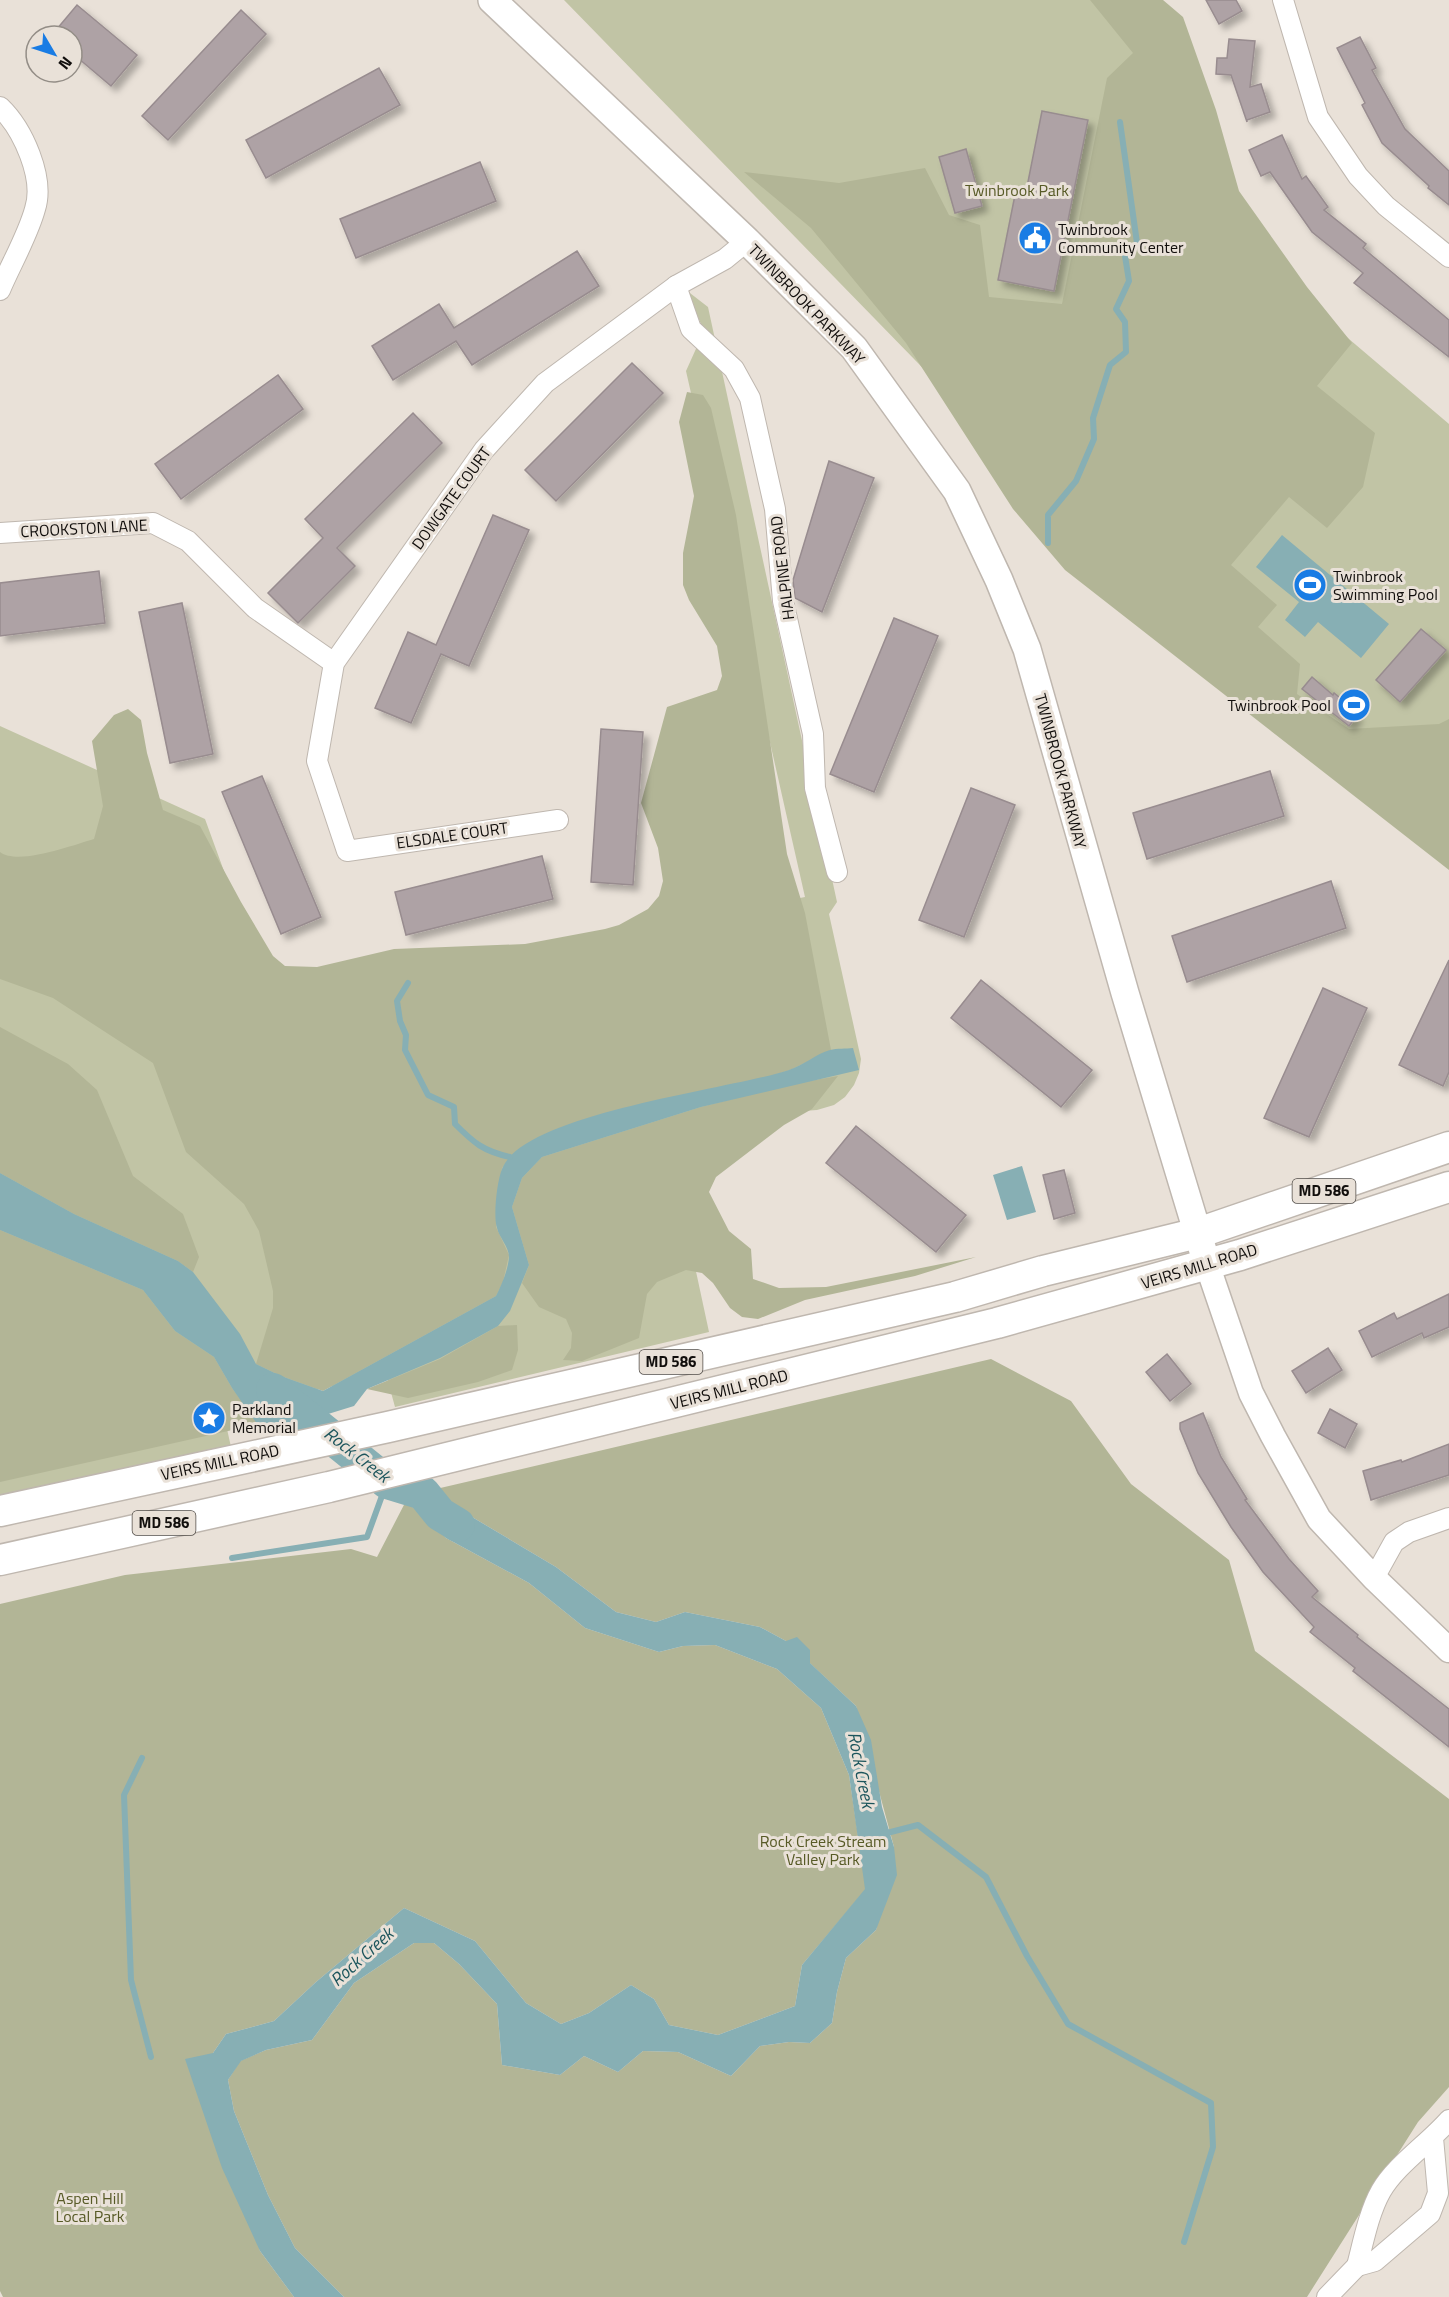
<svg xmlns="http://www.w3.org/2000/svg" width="1449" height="2297" viewBox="0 0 1449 2297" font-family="'Titillium Web',sans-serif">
<defs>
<filter id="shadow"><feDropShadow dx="5.5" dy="5.5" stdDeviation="3" flood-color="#0004"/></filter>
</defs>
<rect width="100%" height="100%" fill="#e9e1d8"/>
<g fill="#c1c4a5">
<path d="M564,0H1123L1289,288L1449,424V849L954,400Z"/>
<path d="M686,290L708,307L837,902L829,914L861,1059L859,1073L854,1085L845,1097L834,1105L817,1110L734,1116L671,1155L709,1332L395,1407L386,1374L223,1411L231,1447L0,1501V726L205,819L272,1003L805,897L686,371L704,331Z"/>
</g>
<g fill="#b2b596">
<path d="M1090,0H1163L1183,17L1216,110L1239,191L1307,287L1352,343L1317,386L1375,433L1363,487L1327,528L1289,497L1231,565L1277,605L1258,627L1300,664L1297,694L1349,729L1439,724L1449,719V870L1065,570L1013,509L906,343L811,228L744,172L839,183L925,168L949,215L980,225L989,297L1062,304L1107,78L1133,53Z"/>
<path d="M687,392L703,395L711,408L736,515L787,854L805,913L831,1050L790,1070L510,1157L502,1168L496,1212V1227L509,1255L503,1282L496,1296L323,1391L281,1376L256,1364L273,1308V1291L259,1231L244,1204L186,1152L153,1063L53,998L0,979V852C18,866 73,845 94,839L103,806L92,741L114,715L128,709L141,720L147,753L163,810L200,826L241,902L273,956L285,966L317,967L394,949L525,944L605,929L619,925L648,909L659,896L663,881L658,848L641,803L667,707L717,690L722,676L717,646L689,600L683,585V553L694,496L679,422Z"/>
<path d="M0,1027L68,1064L97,1090L133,1176L183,1214L199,1257L193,1272L178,1261L74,1214L0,1173Z"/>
<path d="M838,1076L812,1109L784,1125L716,1177L709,1192L729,1231L751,1249L753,1279L779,1288L826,1287L976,1257L915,1276L805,1300L758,1319L742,1317L730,1308L713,1283L702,1273L686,1270L657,1282L647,1294L639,1338L582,1361L563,1360L571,1348L572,1333L566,1319L539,1307L522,1283L529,1265L512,1207L522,1178L542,1157L701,1107L792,1084Z"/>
<path d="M0,1230L143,1290L175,1331L214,1357L232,1388L259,1424L0,1482Z"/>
<path d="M517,1325L518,1350L512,1370L478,1382L408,1398L367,1389L440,1359L498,1326Z"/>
<path d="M991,1359L1071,1401L1131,1484L1229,1560L1255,1651L1449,1799V2087L1418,2122L1307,2297H344L295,2248L268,2195L234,2111L228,2080L240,2061L266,2050L312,2040L354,1983L414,1943H434L459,1964L497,2004L502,2065L560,2075L584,2056L618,2072L643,2051L678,2052L731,2076L760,2046L789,2042L810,2043L832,2023L837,1992L846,1958L876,1930L894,1847L856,1706L786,1641L760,1627L685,1612L656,1622L616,1612L556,1567L462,1511L436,1489Z"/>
<path d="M406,1501L446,1538L529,1583L585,1628L659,1652L683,1646L715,1645L777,1669L821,1708L849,1775L866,1889L802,1965L795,2006L718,2035L669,2025L654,1999L631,1985L589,2013L561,2024L526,2003L475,1941L404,1908L316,1982L274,2021L226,2034L213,2053L260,2251L294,2297H3L0,2291V1604L125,1575L351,1549L377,1557Z"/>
</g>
<g fill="#87afb4">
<path d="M1282,535L1389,624L1361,658L1318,622L1305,637L1285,620L1299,602L1256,567Z"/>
<path d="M853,1048L859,1070L701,1107L542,1157L522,1178L512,1207L529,1265L510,1311L498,1326L440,1358L367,1389L354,1406L273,1431H262L232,1388L214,1357L175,1331L143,1290L0,1230V1173L74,1214L178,1261L193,1272L240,1334L256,1364L281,1376L323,1391L496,1296C502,1284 508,1270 509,1257C509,1247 499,1237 497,1228C493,1216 497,1181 502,1169C523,1113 733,1089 789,1070C804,1065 816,1054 830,1050C837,1048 846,1049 853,1048Z"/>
<path d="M1022,1166L1036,1212L1007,1220L993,1175Z"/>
<path d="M436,1489L462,1511L556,1567L616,1612L656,1622L685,1612L760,1627L786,1641L797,1637L810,1650V1663L856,1706L871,1740L882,1807L894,1847L897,1875L876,1930L846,1958L837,1992L832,2023L810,2043L789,2042L760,2046L731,2076L678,2052L643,2051L618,2072L584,2056L560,2075L502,2065L497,2004L459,1964L434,1943H414L354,1983L312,2040L266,2050L241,2061L228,2080L234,2111L268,2195L295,2248L344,2297H385H294L260,2251L222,2168L185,2059L213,2053L226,2034L274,2021L316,1982L404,1908L475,1941L526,2003L561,2024L589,2013L631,1985L654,1999L669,2025L718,2035L795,2006L802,1965L865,1889L849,1775L821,1708L777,1669L715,1645L683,1646L659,1652L585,1628L529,1583L446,1538L406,1501Z"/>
</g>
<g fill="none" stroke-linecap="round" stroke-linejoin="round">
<g stroke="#87afb4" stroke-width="6">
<path d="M1048,543V515L1076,481L1094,439L1093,418L1110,365L1126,352L1125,322L1116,309L1129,281L1125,256L1137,243L1120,122"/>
<path d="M408,983L397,1001L400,1021L406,1035L405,1050L428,1095L454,1107L455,1124C474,1143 483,1151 510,1157"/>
<path d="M232,1558L367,1537L387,1482"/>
<path d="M142,1758L124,1795L131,1980L151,2057"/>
<path d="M883,1834L918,1825L986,1877L1027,1956L1068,2024L1211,2103L1213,2147L1184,2242"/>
</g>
<path stroke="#87afb4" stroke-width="34" d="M273,1390L387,1482L423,1493L440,1514L458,1525"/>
</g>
<g fill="#aea2a5" stroke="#988c8f" stroke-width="1.5" filter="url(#shadow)">
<path d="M1206,0H1236L1242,11L1219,24Z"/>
<path d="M77,5L137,55L111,86L72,53V36H51Z"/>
<path d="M241,10L266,34L168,140L142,116Z"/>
<path d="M1360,37L1376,68L1372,70L1405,129L1449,171V205L1428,188L1429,186L1382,143L1362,105L1365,103L1337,48Z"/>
<path d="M1229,39L1255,41L1250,87L1261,84L1270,112L1247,120V122L1231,75L1216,74L1217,58H1227Z"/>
<path d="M379,68L400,105L266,178L246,140Z"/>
<path d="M1042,111L1088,120L1054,291L998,280L1015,195L1025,197Z"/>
<path d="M1282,135L1302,179L1306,176L1328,207L1324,210L1366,244L1363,248L1449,320V357L1354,283L1363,273L1312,232L1270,172L1261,176L1249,150Z"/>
<path d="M966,149L982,206L955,213L939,157Z"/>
<path d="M480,162L496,201L356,258L340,219Z"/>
<path d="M577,251L599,286L472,365L456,341L393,380L372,346L439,304L454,328Z"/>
<path d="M632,363L663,393L556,501L525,470Z"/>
<path d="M278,375L303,409L181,499L155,464Z"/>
<path d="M413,413L442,443L337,548L355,566L298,623L268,593L323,538L305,519Z"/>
<path d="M829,461L874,478L822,612L795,598L793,580Z"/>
<path d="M493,515L529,530L469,666L441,654L411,723L375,708L408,632L436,645Z"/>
<path d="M99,571L105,623L0,636V583Z"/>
<path d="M182,603L213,754L170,763L139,612Z"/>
<path d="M894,618L938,636L874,792L830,774Z"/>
<path d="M1421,629L1446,650L1400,702L1376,680Z"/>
<path d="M1312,677L1333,695L1334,693L1349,705L1347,707L1357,716L1349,726L1302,689Z"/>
<path d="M601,729L643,732L633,885L591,882Z"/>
<path d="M1270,771L1284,816L1147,859L1133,813Z"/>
<path d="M262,776L321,917L281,934L222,792Z"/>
<path d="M971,788L1015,805L964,937L919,920Z"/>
<path d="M542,856L553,899L406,935L395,892Z"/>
<path d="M1331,881L1346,928L1187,982L1172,936Z"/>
<path d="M1449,960V1072L1443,1086L1399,1065Z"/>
<path d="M981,980L1092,1070L1061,1107L951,1018Z"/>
<path d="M1323,988L1367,1008L1309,1137L1264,1118Z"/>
<path d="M856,1126L966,1215L936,1252L826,1163Z"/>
<path d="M1064,1170L1075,1213L1054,1219L1043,1175Z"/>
<path d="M1449,1294V1327L1424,1338L1422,1333L1372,1357L1359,1331L1394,1313L1397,1319Z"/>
<path d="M1328,1348L1342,1370L1306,1393L1292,1371Z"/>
<path d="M1167,1354L1191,1384L1170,1401L1146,1372Z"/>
<path d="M1330,1409L1357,1424L1345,1448L1318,1433Z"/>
<path d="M1203,1413L1221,1457L1247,1499L1245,1500L1289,1559L1318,1591L1312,1597L1358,1635L1357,1637L1449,1709V1747L1353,1671L1355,1668L1310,1632L1314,1627L1263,1572L1231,1527L1198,1473L1180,1429V1423Z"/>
<path d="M1449,1444V1475L1371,1500L1363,1471L1401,1460L1402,1462Z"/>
</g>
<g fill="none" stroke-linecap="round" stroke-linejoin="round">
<g stroke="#bfb7af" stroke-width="22">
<g id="minor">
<path d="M1283,0L1318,117L1358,176L1386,206L1449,257"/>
<path d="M0,107C23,129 45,178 35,209C28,235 11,264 0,290"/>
<path d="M676,286L691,329L734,369L750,398L775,509L783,601L813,734L815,788L837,872"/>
<path d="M0,533L153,523L188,541L255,608L334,663"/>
<path d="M558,820L347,851L317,761L334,663L484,450L545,383L676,286L725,259L747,241"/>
<path d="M1374,1578L1394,1542L1409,1532L1449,1518"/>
<path d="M1433,2138L1438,2193L1430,2214L1375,2261L1357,2266C1363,2243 1369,2212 1381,2191C1396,2165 1429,2143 1449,2120"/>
<path d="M1327,2297L1357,2266"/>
</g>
</g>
<g stroke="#bfb7af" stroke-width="27">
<path id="tertiary" d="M1207,1264L1251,1393L1273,1436L1319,1519L1374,1578L1449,1650"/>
</g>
<g stroke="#bfb7af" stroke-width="30">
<path id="secondary" d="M492,0L747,241L854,348L957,491L999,580L1027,649L1125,993L1207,1264"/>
</g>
<g stroke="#bfb7af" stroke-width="33">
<g id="primary">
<path d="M0,1511L388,1427L955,1297L1043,1271L1198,1233L1449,1147"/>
<path d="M0,1560L329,1487L997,1323L1240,1255L1449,1187"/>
</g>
</g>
<use href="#minor" stroke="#fff" stroke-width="20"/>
<use href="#tertiary" stroke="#fff" stroke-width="24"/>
<use href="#secondary" stroke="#fff" stroke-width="27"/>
<use href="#primary" stroke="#fff" stroke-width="30"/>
</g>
<defs>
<g id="civic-disc" transform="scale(1.725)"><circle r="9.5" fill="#197ce4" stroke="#e9e1d8"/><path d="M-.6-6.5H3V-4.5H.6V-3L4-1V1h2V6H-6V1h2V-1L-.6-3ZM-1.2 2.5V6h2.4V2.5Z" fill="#fff"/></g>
<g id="stadium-disc" transform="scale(1.725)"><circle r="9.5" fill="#197ce4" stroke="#e9e1d8"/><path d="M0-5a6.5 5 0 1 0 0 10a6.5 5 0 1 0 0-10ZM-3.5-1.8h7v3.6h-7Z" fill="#fff"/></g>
<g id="sight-disc" transform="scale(1.725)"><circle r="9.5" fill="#197ce4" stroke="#e9e1d8"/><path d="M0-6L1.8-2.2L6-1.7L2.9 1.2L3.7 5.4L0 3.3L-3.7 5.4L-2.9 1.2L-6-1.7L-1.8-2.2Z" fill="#fff"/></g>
</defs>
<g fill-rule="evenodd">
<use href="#civic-disc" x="1035" y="238"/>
<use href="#stadium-disc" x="1310" y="585"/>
<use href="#stadium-disc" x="1354" y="705"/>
<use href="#sight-disc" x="209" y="1418"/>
</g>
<g text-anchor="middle" stroke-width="6" stroke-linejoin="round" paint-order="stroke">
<g fill="#e9e1d8" stroke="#524d49" stroke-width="1.5">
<rect x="1292.5" y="1179" width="63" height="24" rx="4.5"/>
<rect x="639.5" y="1350" width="63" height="24" rx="4.5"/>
<rect x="132.5" y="1511" width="63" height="24" rx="4.5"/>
</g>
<g font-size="15" font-weight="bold" fill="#110e0c">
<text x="1324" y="1196">MD 586</text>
<text x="671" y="1367">MD 586</text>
<text x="164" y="1528">MD 586</text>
</g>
<g font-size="16" fill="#575a26" stroke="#e9e1d8">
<text x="1017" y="196">Twinbrook Park</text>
<text x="823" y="1847">Rock Creek Stream<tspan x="823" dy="18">Valley Park</tspan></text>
<text x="90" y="2204">Aspen Hill<tspan x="90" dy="18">Local Park</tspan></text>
</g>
<g font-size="16" fill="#110e0c" stroke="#e9e1d8" text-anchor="start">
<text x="1058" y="235">Twinbrook<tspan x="1058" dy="18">Community Center</tspan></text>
<text x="1333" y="582">Twinbrook<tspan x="1333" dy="18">Swimming Pool</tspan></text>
<text x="1331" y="711" text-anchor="end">Twinbrook Pool</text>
<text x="232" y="1415">Parkland<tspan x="232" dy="18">Memorial</tspan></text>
</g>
<g font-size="16" fill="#110e0c" stroke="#e9e1d8">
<text transform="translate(807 304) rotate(46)" y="6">TWINBROOK PARKWAY</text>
<text transform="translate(451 498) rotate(-54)" y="6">DOWGATE COURT</text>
<text transform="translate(84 528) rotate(-3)" y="6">CROOKSTON LANE</text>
<text transform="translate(782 568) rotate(-97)" y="6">HALPINE ROAD</text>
<text transform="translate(1061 771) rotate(75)" y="6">TWINBROOK PARKWAY</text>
<text transform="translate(452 835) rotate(-8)" y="6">ELSDALE COURT</text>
<text transform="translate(1199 1266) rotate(-17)" y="6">VEIRS MILL ROAD</text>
<text transform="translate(729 1389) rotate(-14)" y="6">VEIRS MILL ROAD</text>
<text transform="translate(220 1462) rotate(-12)" y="6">VEIRS MILL ROAD</text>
</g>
<g font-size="18" font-style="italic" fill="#1c555c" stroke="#e9e1d8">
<text transform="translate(357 1455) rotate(38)" y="6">Rock Creek</text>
<text transform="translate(861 1770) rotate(79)" y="6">Rock Creek</text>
<text transform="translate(362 1957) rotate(-42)" y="6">Rock Creek</text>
</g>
</g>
<g transform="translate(54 54) rotate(129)"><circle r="28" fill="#e9e1d8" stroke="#938d86" stroke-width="1.5"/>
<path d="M0-4.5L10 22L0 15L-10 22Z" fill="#197ce4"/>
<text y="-9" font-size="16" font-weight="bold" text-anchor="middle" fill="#110e0c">N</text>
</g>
</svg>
